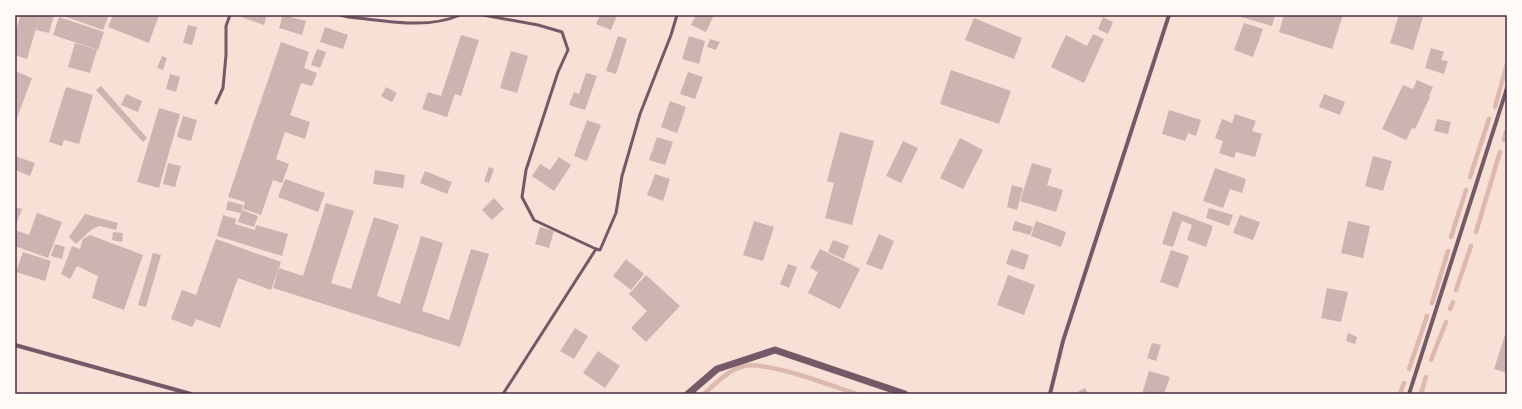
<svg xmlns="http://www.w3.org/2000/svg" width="1522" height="409" viewBox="0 0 1522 409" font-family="Signika,sans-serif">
<rect width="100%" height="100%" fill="#f7e1d7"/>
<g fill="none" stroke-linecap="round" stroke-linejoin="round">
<g stroke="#dcb8b0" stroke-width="4.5">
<path d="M1495,107L1507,64"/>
<path d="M1504,140L1506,132"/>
<path d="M1470,177L1489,119"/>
<path d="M1476,232L1500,152"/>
<path d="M1451,237L1466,190"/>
<path d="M1456,290L1471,246"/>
<path d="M1432,303L1448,251"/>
<path d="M1450,309L1453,302"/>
<path d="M1431,360L1446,322"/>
<path d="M1409,369L1427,316"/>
<path d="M704,394C716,383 728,370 744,366C768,361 832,386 857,394"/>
<path d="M1400,394L1404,383"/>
<path d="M1421,394L1426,377"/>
</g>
</g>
<g fill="#ccb4b1">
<path d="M19,15H40L27,59L15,55V33L20,17Z"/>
<path d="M40,15H54L49,33L36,30Z"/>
<path d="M61,15H109L103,30Z"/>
<path d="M113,15H159L149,43L108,27Z"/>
<path d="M242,15H267L264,25L241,17Z"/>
<path d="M283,15L306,21L302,35L279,28Z"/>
<path d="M600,15H617L611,30L596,24Z"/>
<path d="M696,15H714L706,32L691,25Z"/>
<path d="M1234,15H1275L1272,26Z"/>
<path d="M1284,15H1343L1332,49L1279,32Z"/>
<path d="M1399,15H1417L1423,17L1413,50L1390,43Z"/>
<path d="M59,17L104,32L98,50L53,35Z"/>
<path d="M1103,17L1113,22L1108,34L1098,29Z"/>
<path d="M974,18L1022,38L1014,59L965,40Z"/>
<path d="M1244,23L1263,29L1253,57L1234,50Z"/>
<path d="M188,25L197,27L192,45L183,43Z"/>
<path d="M325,27L348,35L343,49L320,42Z"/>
<path d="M1093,34L1104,39L1084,83L1051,67L1066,35L1087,46Z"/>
<path d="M461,35L479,40L461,96L455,94L447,117L422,109L428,92L441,96Z"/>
<path d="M618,36L627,39L616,74L606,71Z"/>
<path d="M689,36L705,41L699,64L682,59Z"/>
<path d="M710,39L720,42L716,50L707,47Z"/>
<path d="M281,42L309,52L304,68L317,73L312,86L301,83L290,115L310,122L305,139L285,132L276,159L289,164L282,183L273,180L261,215L243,209L245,202L228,197Z"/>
<path d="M75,43L97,50L90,73L68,67Z"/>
<path d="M1431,48L1444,52L1441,60L1448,61L1444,74L1425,68Z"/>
<path d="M317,49L326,52L320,68L311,65Z"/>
<path d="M511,51L528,56L517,93L500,88Z"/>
<path d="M162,56L167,58L163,70L157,68Z"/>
<path d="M951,70L1011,91L999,124L940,104Z"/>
<path d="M15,71L32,78L15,123Z"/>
<path d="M688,72L703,77L695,99L680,94Z"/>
<path d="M586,73L597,76L585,110L569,105L574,92L579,94Z"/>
<path d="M170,74L180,77L176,92L166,89Z"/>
<path d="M1417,80L1433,87L1429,96L1430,97L1415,129L1412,128L1406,140L1382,129L1403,85L1413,89Z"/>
<path d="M101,86L147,138L143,142L96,90Z"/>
<path d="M66,87L93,95L79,144L64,140L62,146L49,142Z"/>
<path d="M386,87L397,93L392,102L381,96Z"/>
<path d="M126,94L142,101L138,112L121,105Z"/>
<path d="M1324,94L1345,102L1340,115L1319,107Z"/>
<path d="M670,101L686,107L677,133L661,127Z"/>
<path d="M159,108L180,114L159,188L137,182Z"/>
<path d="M1169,110L1201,120L1196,136L1188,133L1185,141L1162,134Z"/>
<path d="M1235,114L1256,121L1252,131L1262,134L1255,157L1236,152L1234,158L1219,153L1223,141L1215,138L1222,119L1232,123Z"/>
<path d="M183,116L197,120L191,141L177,137Z"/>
<path d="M1437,119L1451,122L1448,134L1434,131Z"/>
<path d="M587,120L601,125L587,161L574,156Z"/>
<path d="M840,132L874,141L852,225L825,218L834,183L827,181Z"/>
<path d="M657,137L673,142L665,165L649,160Z"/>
<path d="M960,138L983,150L963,189L940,178Z"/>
<path d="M903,141L918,148L901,183L886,176Z"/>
<path d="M15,156L35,163L30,176L15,170Z"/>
<path d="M1373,156L1392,161L1383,191L1365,186Z"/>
<path d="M559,157L571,165L554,191L532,176L540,164L550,170Z"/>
<path d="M168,163L181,166L175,187L163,184Z"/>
<path d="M1032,163L1052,169L1047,185L1063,190L1056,212L1020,201Z"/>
<path d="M489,167L494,169L489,183L484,181Z"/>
<path d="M1215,168L1246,179L1242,193L1230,189L1223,208L1203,201Z"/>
<path d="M375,170L405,175L403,188L373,184Z"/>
<path d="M425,171L452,182L447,194L420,183Z"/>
<path d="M655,174L670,179L663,201L647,195Z"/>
<path d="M285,179L325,193L318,212L278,197Z"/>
<path d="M1012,185L1023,188L1017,210L1007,207Z"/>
<path d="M494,198L504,209L492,220L482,210Z"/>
<path d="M228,201L243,205L241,213L226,210Z"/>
<path d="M326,203L354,211L331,283L351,289L374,217L399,225L377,296L400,304L421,236L443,243L422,311L449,320L471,249L489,254L460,347L273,288L279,268L303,276Z"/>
<path d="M15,207L22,209L15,227Z"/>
<path d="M1209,208L1233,215L1229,226L1206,218Z"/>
<path d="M242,210L258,216L254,227L238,222Z"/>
<path d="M1173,211L1213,226L1206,247L1187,240L1192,225L1182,221L1173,247L1162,244Z"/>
<path d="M37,213L62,222L48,258L15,246V230L29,235Z"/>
<path d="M85,214L118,223L116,230L99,226L91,230L76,244L69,237Z"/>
<path d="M223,215L236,219L235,224L255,230L256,225L288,234L282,256L217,236Z"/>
<path d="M1240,215L1260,222L1253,240L1233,233Z"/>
<path d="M754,221L774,227L763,261L743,255Z"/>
<path d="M1015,221L1033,227L1030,235L1012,230Z"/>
<path d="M1036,221L1066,232L1061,247L1031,236Z"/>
<path d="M1348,221L1370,226L1363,258L1341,253Z"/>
<path d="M540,227L554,231L549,248L535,244Z"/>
<path d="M113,232L123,233L122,242L112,240Z"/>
<path d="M879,234L894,241L882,270L866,264Z"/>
<path d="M90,235L143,255L124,310L92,298L98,276L77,266L70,279L61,274L72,246L80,249L83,239Z"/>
<path d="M216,239L281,262L271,290L238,278L220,328L196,319L192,327L171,319L182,290L196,295Z"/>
<path d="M833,240L849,246L844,259L828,252Z"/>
<path d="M55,244L65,247L62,259L51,256Z"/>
<path d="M820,249L860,269L840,309L808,293L818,272L810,268Z"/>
<path d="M1011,249L1029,255L1024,270L1006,264Z"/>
<path d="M1171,250L1189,256L1178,288L1160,282Z"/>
<path d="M23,252L51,261L45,281L16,272Z"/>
<path d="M153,253L161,255L146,307L138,305Z"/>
<path d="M626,259L644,274L631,290L613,276Z"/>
<path d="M788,264L797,267L789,288L780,284Z"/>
<path d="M646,275L680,306L646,342L631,328L647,311L629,294Z"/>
<path d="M1008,275L1035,285L1024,315L997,305Z"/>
<path d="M1327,288L1348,292L1341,322L1321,318Z"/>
<path d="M575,328L588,336L574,359L560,351Z"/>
<path d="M1507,329V373L1494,369Z"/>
<path d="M1348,333L1357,337L1355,344L1346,341Z"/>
<path d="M1152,343L1161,345L1156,361L1147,358Z"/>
<path d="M598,351L620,366L605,388L583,373Z"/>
<path d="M1149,371L1170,377L1164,394H1142Z"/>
<path d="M1085,388L1088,394H1073Z"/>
</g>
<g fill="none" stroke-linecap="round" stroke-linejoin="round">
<g stroke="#755966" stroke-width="3">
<path d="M340,15L348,17C383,20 426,30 460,15"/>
<path d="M483,15L538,25L562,32L568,50L558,72L526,170L522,197L534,220L596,249"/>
<path d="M216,103L223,88L226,55V26L230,15"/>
<path d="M503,394L596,249L600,250L616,213L622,176L640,114L671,35L677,15"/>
</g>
<g stroke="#755966" stroke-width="4">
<path d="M15,345L191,394"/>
<path d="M1050,394L1063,341L1169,15"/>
<path d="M1409,394L1507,88"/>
</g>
<path stroke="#755966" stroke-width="7" d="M688,394L717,369L775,350L905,394"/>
</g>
<rect width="1522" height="409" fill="none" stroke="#fffaf5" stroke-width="32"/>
<rect x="16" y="16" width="1490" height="377" fill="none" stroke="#4a2c40" stroke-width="1.5"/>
</svg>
